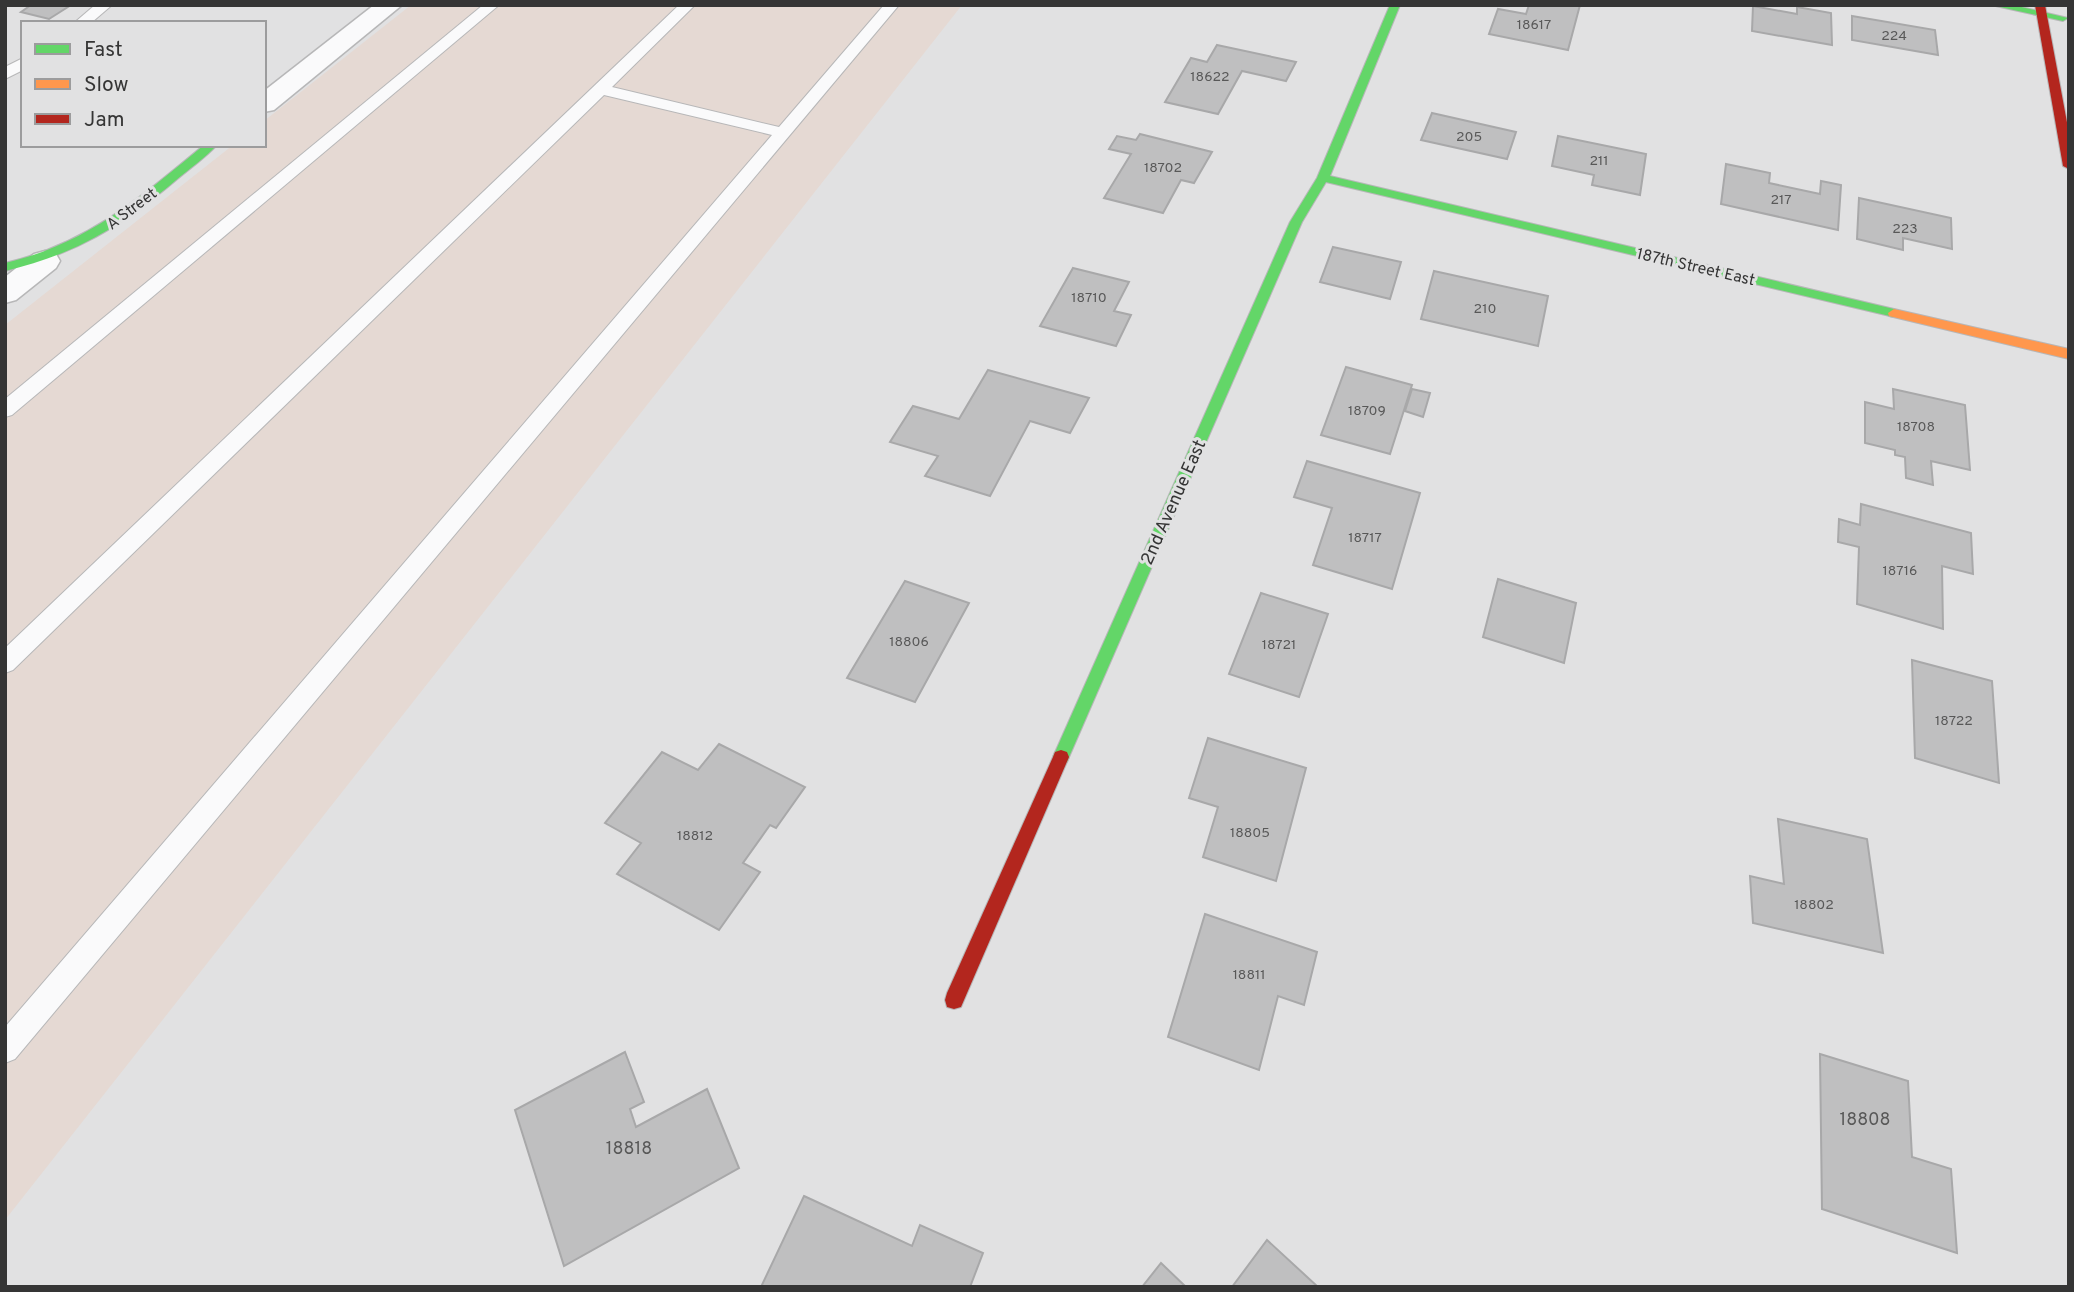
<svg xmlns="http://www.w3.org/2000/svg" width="2074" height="1292" viewBox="0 0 2074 1292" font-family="Overpass,sans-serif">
<rect width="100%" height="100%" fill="#e1e1e2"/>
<path fill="#e5d9d3" d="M411,5H962L5,1220V325L233,145H264V121Z"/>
<g fill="#bfbfc0" stroke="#a8a8a9" stroke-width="2">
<path d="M31,5H71L49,19L21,12Z"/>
<path d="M1529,5H1580L1568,50L1489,34L1498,9L1526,14Z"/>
<path d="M1753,6L1797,14V7L1831,13L1832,45L1752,31Z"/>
<path d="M1852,16L1935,30L1938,55L1852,40Z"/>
<path d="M1217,45L1296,62L1286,81L1242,71L1218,114L1165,102L1191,58L1207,62Z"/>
<path d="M1432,113L1516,132L1507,159L1421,140Z"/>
<path d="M1140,134L1212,152L1194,183L1181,180L1163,213L1104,198L1131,154L1109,149L1117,136L1136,140Z"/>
<path d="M1558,136L1646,154L1640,195L1592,185L1594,175L1552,166Z"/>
<path d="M1726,164L1770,173L1769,183L1820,194L1821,181L1841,185L1838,230L1721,204Z"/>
<path d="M1859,198L1951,218L1952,249L1903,238V250L1857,239Z"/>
<path d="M1333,247L1401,262L1390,299L1320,282Z"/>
<path d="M1073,268L1129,282L1114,311L1131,315L1116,346L1040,326Z"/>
<path d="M1434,271L1548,296L1538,346L1421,319Z"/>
<path d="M1346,367L1412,385L1390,454L1321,435Z"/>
<path d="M988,370L1089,398L1070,433L1030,421L990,496L925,476L938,456L890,442L913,406L959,419Z"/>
<path d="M1412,389L1430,393L1423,417L1405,411Z"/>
<path d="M1893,389L1965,405L1970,470L1931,461L1933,485L1906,478L1905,457L1895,455V450L1865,443V402L1894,409Z"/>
<path d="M1307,461L1420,493L1392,589L1313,565L1332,508L1294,497Z"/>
<path d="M1861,504L1971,533L1973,574L1942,566L1943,629L1857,604L1859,547L1838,542L1839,519L1860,525Z"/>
<path d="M1498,579L1576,603L1564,663L1483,637Z"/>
<path d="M905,581L969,603L915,702L847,678Z"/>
<path d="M1261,593L1328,614L1299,697L1229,674Z"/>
<path d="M1912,660L1992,681L1999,783L1915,758Z"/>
<path d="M1208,738L1306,768L1276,881L1203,857L1218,807L1189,798Z"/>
<path d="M719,744L805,787L776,828L770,825L743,863L760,872L719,930L617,874L641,843L605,823L662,752L698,770Z"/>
<path d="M1778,819L1867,839L1883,953L1753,923L1750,876L1784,884Z"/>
<path d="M1205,914L1317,952L1304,1005L1278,996L1259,1070L1168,1037Z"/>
<path d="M625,1052L644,1102L630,1109L636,1127L707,1089L739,1168L564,1266L515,1110Z"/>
<path d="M1820,1054L1908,1081L1912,1157L1951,1169L1957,1253L1822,1209Z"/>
<path d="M804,1196L912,1246L920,1225L983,1253L970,1287H761Z"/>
<path d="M1267,1240L1318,1287H1232Z"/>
<path d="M1161,1263L1186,1287H1142Z"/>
</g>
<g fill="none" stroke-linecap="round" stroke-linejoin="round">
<g stroke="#b7b7b8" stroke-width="2">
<g id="lane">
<path d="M95,5H112L91,23H74Z"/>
<path d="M483,5H499L12,415L5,417V399Z"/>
<path d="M679,5H695L612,87L779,127L884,5H899L15,1059L5,1063V1027L772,135L604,95L13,670L5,673V648Z"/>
<path d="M23,58V70L5,79V67Z"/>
</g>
</g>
<g stroke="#b7b7b8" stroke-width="3">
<g id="street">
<path d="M374,5H402L274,110L264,112V91Z"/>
<path d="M45,251L56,254L60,261L56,268L16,300L5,303V277L34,254Z"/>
</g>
</g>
<g stroke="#b7b7b8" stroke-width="2">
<g id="fast">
<path d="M1390,5H1400L1330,176L1894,309L1900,313L1894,317L1326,182L1302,222L1069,757L1067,762L1061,764L1055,762L1053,757L1290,222L1317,178Z"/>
<path d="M1991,5H2013L2068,18L2063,21Z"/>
<path d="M204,145H217C205,158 189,169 175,181C122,226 74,255 5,271V263C87,244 141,197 204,145Z"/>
</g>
</g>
<g stroke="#b7b7b8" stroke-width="2">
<path id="slow" d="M1894,309L2069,349V359L1889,316L1888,313Z"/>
</g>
<g stroke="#b7b7b8" stroke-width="2">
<g id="jam">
<path d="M2035,5H2045L2069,133V169L2063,166Z"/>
<path d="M1061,750L1067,752L1069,757L961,1007L954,1009L947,1007L945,1000L947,993L1053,757L1055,752Z"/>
</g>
</g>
<use href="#lane" fill="#fafafb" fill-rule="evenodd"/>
<use href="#street" fill="#fafafb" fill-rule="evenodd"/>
<use href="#fast" fill="#63d668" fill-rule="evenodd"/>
<use href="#slow" fill="#ff974d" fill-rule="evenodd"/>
<use href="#jam" fill="#b3261e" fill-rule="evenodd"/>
</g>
<g text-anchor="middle" stroke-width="6" stroke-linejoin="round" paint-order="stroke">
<g font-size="14" fill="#585858">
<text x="1534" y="29">18617</text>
<text x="1894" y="40">224</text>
<text x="1210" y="81">18622</text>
<text x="1469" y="141">205</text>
<text x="1599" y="165">211</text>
<text x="1163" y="172">18702</text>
<text x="1781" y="204">217</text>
<text x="1905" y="233">223</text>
<text x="1089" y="302">18710</text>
<text x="1485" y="313">210</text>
<text x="1367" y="415">18709</text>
<text x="1916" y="431">18708</text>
<text x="1365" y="542">18717</text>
<text x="1900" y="575">18716</text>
<text x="909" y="646">18806</text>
<text x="1279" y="649">18721</text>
<text x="1954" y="725">18722</text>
<text x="1250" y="837">18805</text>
<text x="695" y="840">18812</text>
<text x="1814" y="909">18802</text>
<text x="1249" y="979">18811</text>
</g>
<g font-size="16" fill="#353535" stroke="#e1e1e2">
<text transform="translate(131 208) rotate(-37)" y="6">A Street</text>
<text transform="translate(1696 266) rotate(13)" y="6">187th Street East</text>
</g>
<g font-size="18" fill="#353535" stroke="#e1e1e2">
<text transform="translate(1173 502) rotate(-66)" y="6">2nd Avenue East</text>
</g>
<g font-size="18" fill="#585858">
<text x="1865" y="1125">18808</text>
<text x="629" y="1154">18818</text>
</g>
</g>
<rect width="2074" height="1292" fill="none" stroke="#353535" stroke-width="14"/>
<rect x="21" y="21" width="245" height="126" fill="#e1e1e2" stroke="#9c9c9d" stroke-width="2"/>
<rect x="35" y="44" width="35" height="10" fill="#63d668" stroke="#9c9c9d" stroke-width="2"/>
<text x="84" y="56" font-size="21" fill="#353535">Fast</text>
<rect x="35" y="79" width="35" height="10" fill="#ff974d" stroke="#9c9c9d" stroke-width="2"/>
<text x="84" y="91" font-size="21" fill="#353535">Slow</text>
<rect x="35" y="114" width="35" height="10" fill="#b3261e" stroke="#9c9c9d" stroke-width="2"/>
<text x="84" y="126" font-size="21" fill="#353535">Jam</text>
</svg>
